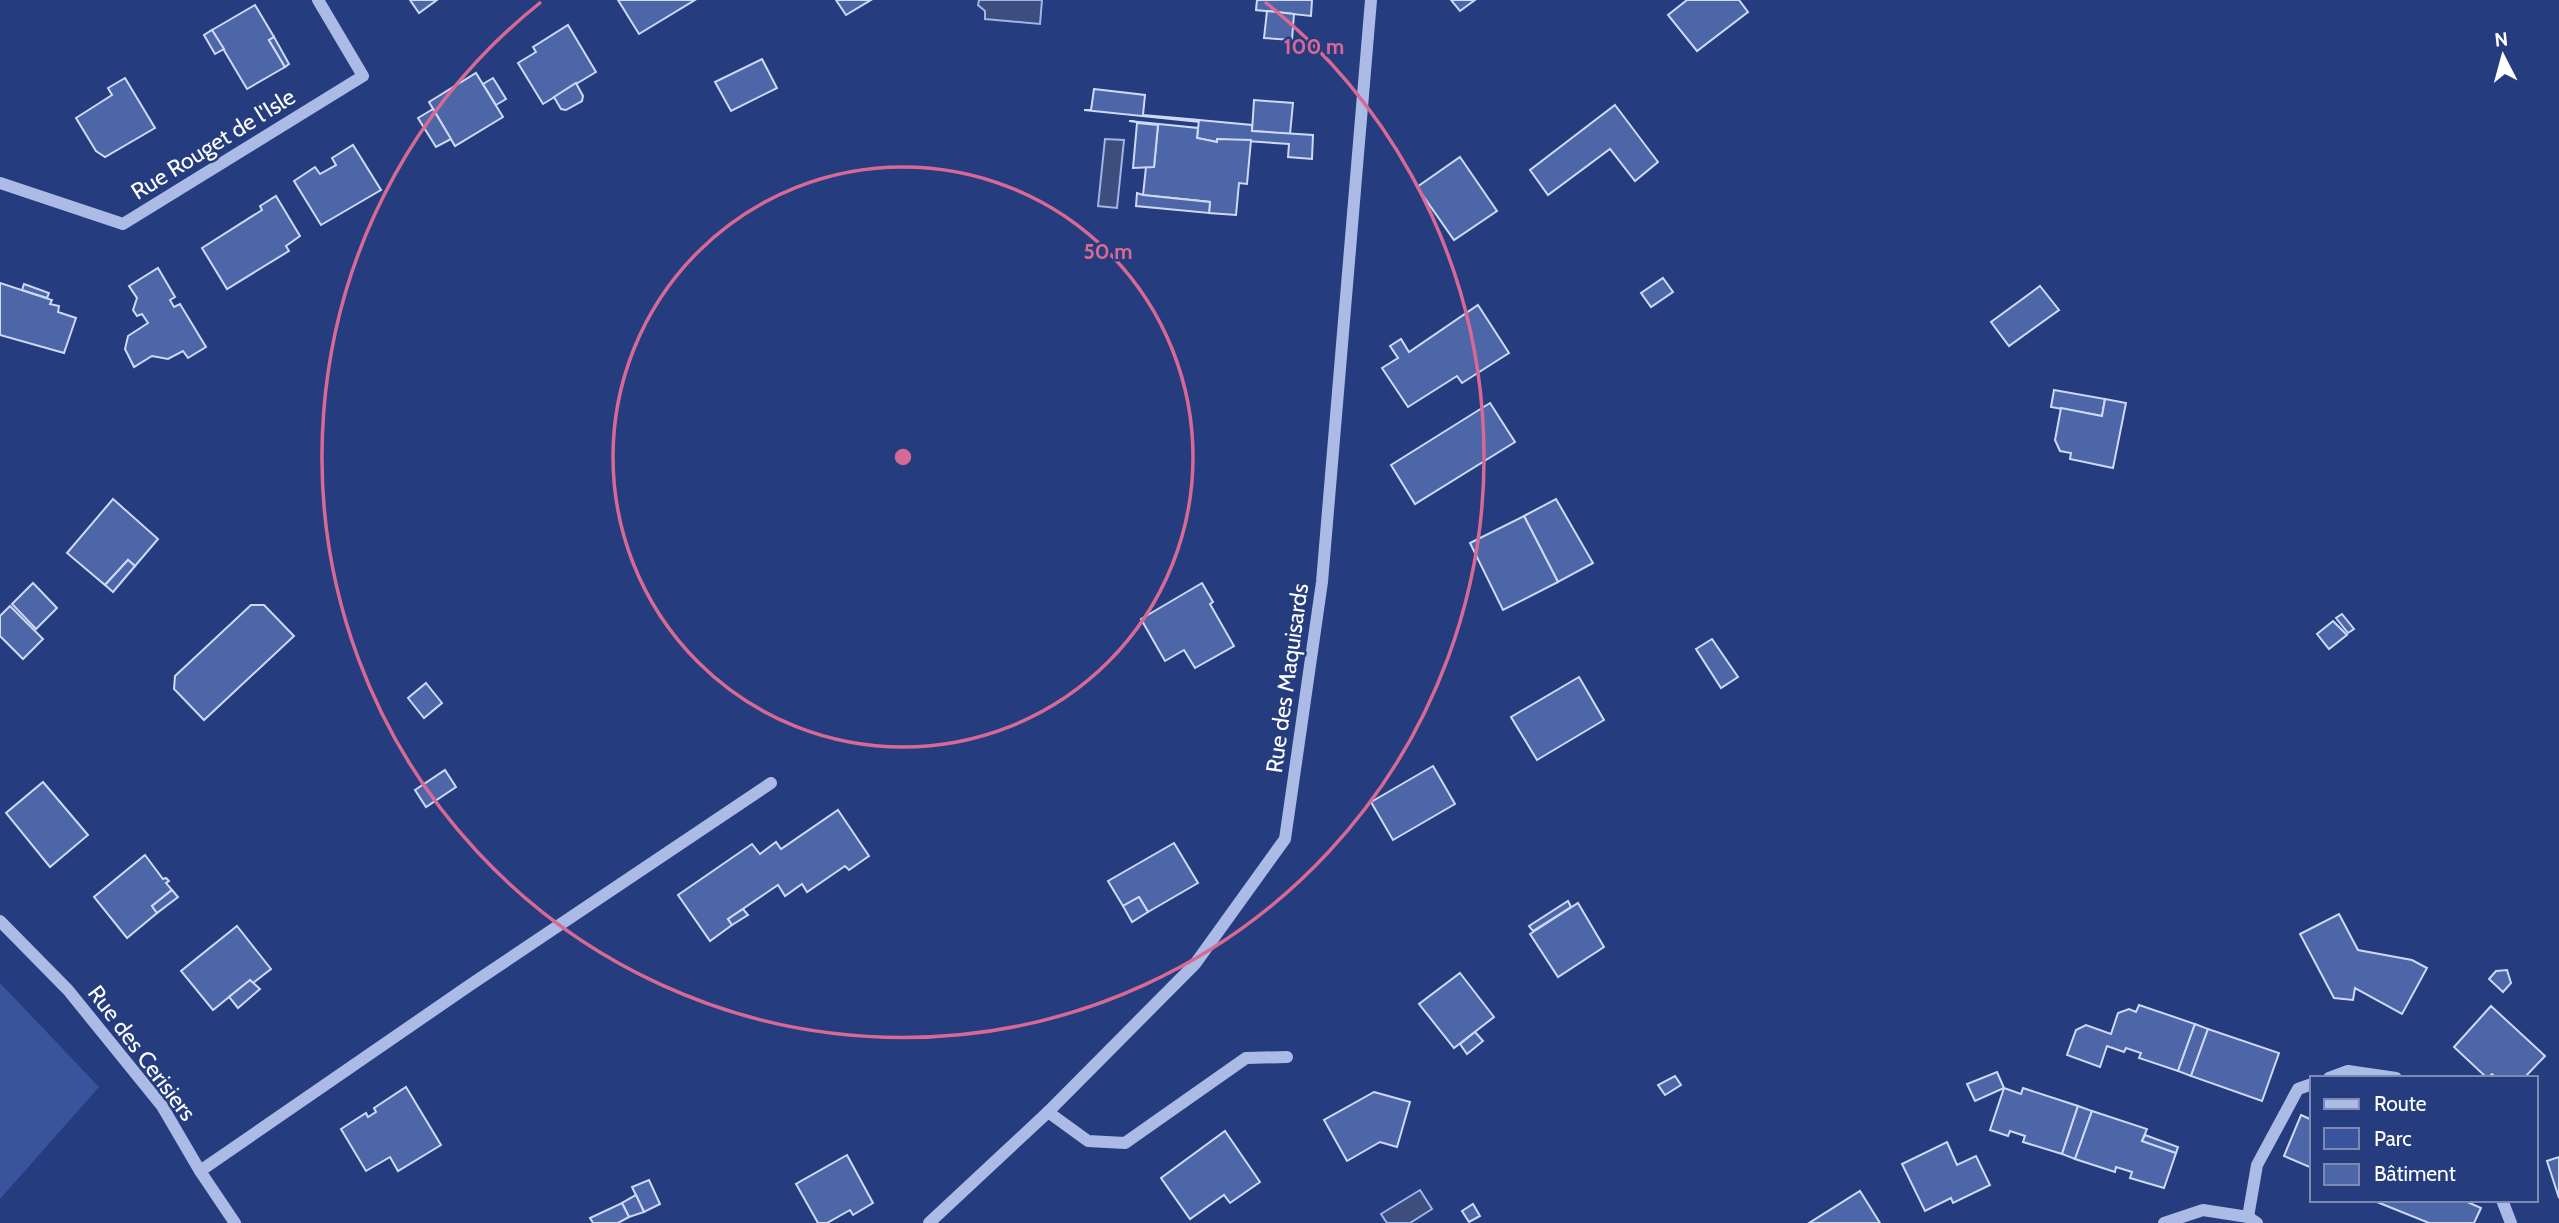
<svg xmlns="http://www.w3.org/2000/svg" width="2559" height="1223" viewBox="0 0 2559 1223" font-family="Cabin,sans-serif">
<rect width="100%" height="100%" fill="#253c7f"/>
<path fill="#39549d" d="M0,983L99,1087L0,1199Z"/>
<g fill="#3c4d7e" stroke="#9fb4e7" stroke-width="2">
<path d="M979,0H1042L1040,24L985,19V11L978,5Z"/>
<path d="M1105,139L1124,140L1117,208L1098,206Z"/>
<path d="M1420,1190L1432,1209L1410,1223H1387L1381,1214Z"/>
</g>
<g fill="#4d66a8" stroke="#ced9f5" stroke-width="2">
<path d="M410,0H437L419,13Z"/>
<path d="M618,0H695L639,34Z"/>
<path d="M836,0H871L846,15Z"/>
<path d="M1257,0H1312L1311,16L1256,10Z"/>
<path d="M1451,0H1475L1460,11Z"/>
<path d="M1687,0H1739L1748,12L1697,51L1668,15Z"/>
<path d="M255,5L274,37L269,40L285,67L247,89L212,30Z"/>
<path d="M1267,11L1294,14L1292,40L1264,38Z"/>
<path d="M568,25L596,72L543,104L518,63L536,52L533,47Z"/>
<path d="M212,30L224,49L215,54L204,35Z"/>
<path d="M274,37L289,64L285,67L269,40Z"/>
<path d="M762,59L777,88L731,111L715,82Z"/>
<path d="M476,73L503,117L455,146L429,102Z"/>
<path d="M125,78L155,128L105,157L96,151L76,118L112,95L108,88Z"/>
<path d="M493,78L506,99L496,105L483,84Z"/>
<path d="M576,83L583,96L582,101L566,110L561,109L554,97Z"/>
<path d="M1094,89L1145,95L1143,115L1199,120V122L1084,110H1091Z"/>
<path d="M1254,100L1293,103L1290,134L1252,131Z"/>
<path d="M1615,105L1658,162L1635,181L1610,149L1548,195L1530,170Z"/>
<path d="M433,109L451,139L436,147L418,118Z"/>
<path d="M1199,120L1252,125V131L1313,135L1312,159L1288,157L1289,144L1217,139V142L1197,138Z"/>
<path d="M1129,121L1198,128L1197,138L1217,142V139L1251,140L1247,184L1239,183L1236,215L1209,213L1210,202L1143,195L1146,167H1154L1158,125Z"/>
<path d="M1137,123L1158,125L1154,167L1133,168Z"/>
<path d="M353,145L381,190L321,225L294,181L315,167L320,174L336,165L332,158Z"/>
<path d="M1460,157L1497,211L1454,240L1417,187Z"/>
<path d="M1137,193L1143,195L1210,202L1209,213L1136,206Z"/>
<path d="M276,196L300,236L286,246L289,251L227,289L202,248L262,210L260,206Z"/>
<path d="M158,268L175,297L170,300L174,307L180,304L206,347L188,358L183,351L168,359L152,356L134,367L125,349L128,336L148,323L142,314L137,316L133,310L137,298L129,286Z"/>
<path d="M1663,278L1673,292L1651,307L1641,293Z"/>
<path d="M0,283L52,300L50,304L59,306L58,312L76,318L64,353L0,335Z"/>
<path d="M24,284L49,293L47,298L22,290Z"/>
<path d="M2040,286L2059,310L2009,346L1991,322Z"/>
<path d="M1478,305L1509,353L1462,383L1457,376L1408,407L1382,368L1398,358L1390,346L1401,339L1409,352Z"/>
<path d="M2054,390L2105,399L2102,416L2051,407Z"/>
<path d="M2105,399L2126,403L2113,468L2070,459L2071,453L2060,451L2055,440L2061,408L2102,416Z"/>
<path d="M1490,403L1515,442L1415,504L1391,465Z"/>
<path d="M113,499L158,539L135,566L128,560L105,585L67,553Z"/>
<path d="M1556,499L1593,563L1558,582L1524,516Z"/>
<path d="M1524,516L1558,582L1503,610L1470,543Z"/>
<path d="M128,560L135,566L113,592L105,585Z"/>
<path d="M33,583L57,608L36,629L12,604Z"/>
<path d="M1202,583L1213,602L1210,604L1234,646L1195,668L1184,650L1165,661L1141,619Z"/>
<path d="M251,605H264L294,636L204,720L174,689L175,676Z"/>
<path d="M10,606L43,639L23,659L0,636V616Z"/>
<path d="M2342,614L2354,629L2348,633L2336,618Z"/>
<path d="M2333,621L2347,635L2329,649L2317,634Z"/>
<path d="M1712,639L1738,677L1721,688L1696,649Z"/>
<path d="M1579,677L1604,720L1537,760L1511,717Z"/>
<path d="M426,683L442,703L424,718L408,698Z"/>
<path d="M1433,766L1455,804L1393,840L1371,802Z"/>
<path d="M445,770L456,787L426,807L415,790Z"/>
<path d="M43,782L88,835L50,867L6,813Z"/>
<path d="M838,810L869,856L849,870L845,866L807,892L802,884L785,896L778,885L728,919L732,925L710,941L678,895L752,844L760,854L776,842L781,849Z"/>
<path d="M1174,843L1198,883L1148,912L1139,897L1123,906L1108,881Z"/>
<path d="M145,855L163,879L166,878L169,881L166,883L172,890L152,906L157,913L127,938L94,897Z"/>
<path d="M172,890L178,897L157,913L152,906Z"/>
<path d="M1139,897L1148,912L1132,922L1123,906Z"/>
<path d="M1568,901L1571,907L1533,931L1529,926Z"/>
<path d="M1578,903L1604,947L1558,977L1530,934Z"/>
<path d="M743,909L748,915L732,925L728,919Z"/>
<path d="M2339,914L2358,950L2412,960L2427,968L2402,1014L2355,988L2353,1000L2334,998L2300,934Z"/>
<path d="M237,926L271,969L253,983L250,980L213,1010L181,971Z"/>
<path d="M2507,970L2511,983L2503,992L2489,979L2496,971Z"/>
<path d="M1460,973L1494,1017L1454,1048L1419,1004Z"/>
<path d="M250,980L260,989L238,1008L229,997Z"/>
<path d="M2139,1005L2195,1024L2178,1071L2139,1058L2141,1053L2126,1048L2124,1052L2107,1046L2100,1067L2067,1055L2076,1030L2086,1025L2111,1034L2118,1013L2129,1009L2136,1012Z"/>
<path d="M2491,1006L2545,1056L2524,1078H2496L2492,1074L2487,1078L2454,1047Z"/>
<path d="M2195,1024L2208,1029L2191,1076L2178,1071Z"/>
<path d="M2208,1029L2279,1053L2262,1101L2191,1076Z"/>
<path d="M1475,1032L1483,1041L1467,1054L1460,1044Z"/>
<path d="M1997,1072L2004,1088L1975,1101L1967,1084Z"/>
<path d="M1675,1076L1681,1085L1665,1095L1658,1085Z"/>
<path d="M406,1087L441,1145L398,1171L390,1157L366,1171L341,1129L366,1113L368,1117L376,1112L374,1108Z"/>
<path d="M2004,1088L2021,1094L2023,1088L2078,1106L2062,1154L2023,1142L2025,1136L2010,1131L2008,1136L1990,1130Z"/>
<path d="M1374,1092L1410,1102L1397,1147L1380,1142L1347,1161L1324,1120Z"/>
<path d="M2078,1106L2092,1111L2075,1159L2062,1154Z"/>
<path d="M2092,1111L2147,1129L2142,1141L2176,1153L2164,1188L2130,1178L2132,1172L2116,1167L2115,1172L2075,1159Z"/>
<path d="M2301,1115L2312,1120V1168L2284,1156Z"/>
<path d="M1225,1131L1260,1182L1230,1203L1224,1195L1190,1219L1161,1178Z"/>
<path d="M2145,1135L2178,1147L2176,1153L2142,1141Z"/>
<path d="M1947,1142L1957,1165L1976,1156L1990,1185L1953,1203L1951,1198L1925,1211L1902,1164Z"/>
<path d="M847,1155L873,1203L853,1215L850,1210L827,1223H818L796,1184Z"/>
<path d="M2559,1157V1198L2547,1161Z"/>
<path d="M649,1180L660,1204L644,1212L632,1187Z"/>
<path d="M1860,1191L1880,1223H1809Z"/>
<path d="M636,1195L644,1212L629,1217L622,1203Z"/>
<path d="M2372,1200H2463L2481,1208L2474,1223H2429Z"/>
<path d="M622,1203L629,1217L618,1223H593L590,1218Z"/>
<path d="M1473,1204L1480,1216L1469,1222L1462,1211Z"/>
</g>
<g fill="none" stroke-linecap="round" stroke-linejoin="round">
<g stroke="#abbbe6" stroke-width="12">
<path d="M0,183L123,224L363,76L318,0"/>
<path d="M0,921L68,990L162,1106L200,1171L235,1223"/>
<path d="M2329,1078L2348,1071L2396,1078"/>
<path d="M1048,1112L1088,1141L1125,1143L1246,1058L1287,1057"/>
<path d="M200,1171L470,985L771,783"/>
<path d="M2502,1200L2511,1223"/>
<path d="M2248,1217L2257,1165L2298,1089L2312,1084"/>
<path d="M929,1223L1048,1112L1195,964L1285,839L1322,582L1371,0"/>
<path d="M2164,1223L2203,1210L2248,1217L2257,1223"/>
</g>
</g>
<g fill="none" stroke="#d76994" stroke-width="3.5">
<circle cx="903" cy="457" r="290"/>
<path d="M1265 2A581 581 0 1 1 541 2"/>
</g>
<g text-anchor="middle" stroke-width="5" stroke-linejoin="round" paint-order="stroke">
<g font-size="23" fill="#fff" stroke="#253c7f">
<text transform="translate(213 144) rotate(-32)" y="8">Rue Rouget de l'Isle</text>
<text transform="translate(1287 678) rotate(-82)" y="8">Rue des Maquisards</text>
<text transform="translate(142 1053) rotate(53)" y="8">Rue des Cerisiers</text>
</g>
</g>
<circle cx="903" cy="457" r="10" fill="#d76994" stroke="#253c7f" stroke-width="3.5"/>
<g font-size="21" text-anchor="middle" font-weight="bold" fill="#d76994" stroke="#253c7f" stroke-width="5" stroke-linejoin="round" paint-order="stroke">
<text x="1314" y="54">100 m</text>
<text x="1108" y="259">50 m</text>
</g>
<rect x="2310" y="1076" width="228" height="126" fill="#253c7f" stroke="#7c8ab2" stroke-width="2"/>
<rect x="2324" y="1099" width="35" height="10" fill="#abbbe6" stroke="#7c8ab2" stroke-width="2"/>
<text x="2374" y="1111" font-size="21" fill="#ffffff">Route</text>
<rect x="2324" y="1128" width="35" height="21" fill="#39549d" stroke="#7c8ab2" stroke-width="2"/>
<text x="2374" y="1146" font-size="21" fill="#ffffff">Parc</text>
<rect x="2324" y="1164" width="35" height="21" fill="#4d66a8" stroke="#7c8ab2" stroke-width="2"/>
<text x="2374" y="1181" font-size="21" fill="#ffffff">Bâtiment</text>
<g transform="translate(2503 56) rotate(354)" stroke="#253c7f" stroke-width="5" paint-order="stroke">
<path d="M0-5L12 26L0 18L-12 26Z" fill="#ffffff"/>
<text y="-10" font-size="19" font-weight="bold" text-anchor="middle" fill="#ffffff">N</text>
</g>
</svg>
